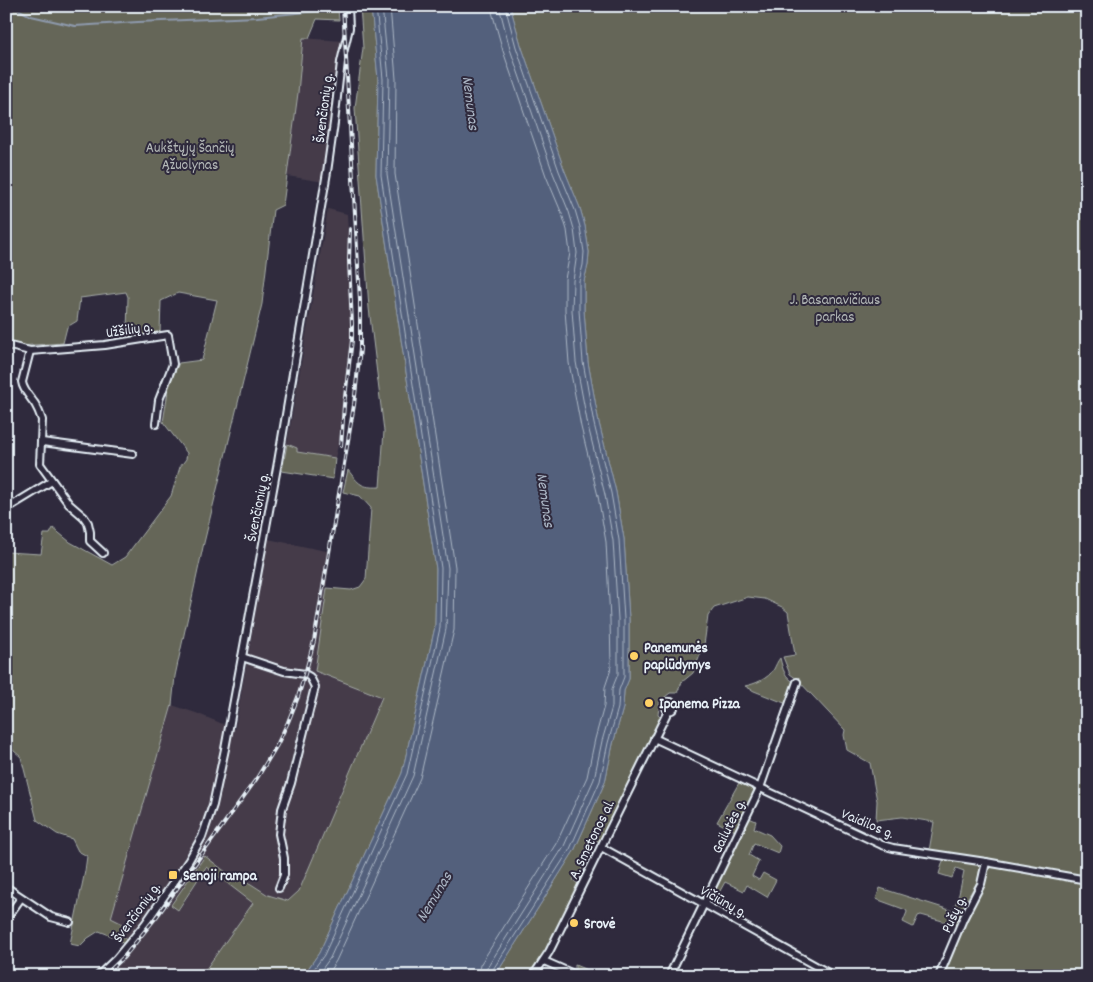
<svg xmlns="http://www.w3.org/2000/svg" width="1093" height="982" viewBox="0 0 1093 982" font-family="Dekko,sans-serif">
<rect width="100%" height="100%" fill="#2f2a3d"/>
<filter id="ink" filterUnits="userSpaceOnUse"><feTurbulence type="fractalNoise" baseFrequency=".02" numOctaves="2"/><feDisplacementMap in="SourceGraphic" scale="10" xChannelSelector="R" yChannelSelector="G"/><feConvolveMatrix kernelMatrix="1 2 1 2 8 2 1 2 1" color-interpolation-filters="sRGB"/></filter>
<g filter="url(#ink)">
<g fill="#443b4a">
<path d="M303,38L343,41L340,51L333,117L324,182L287,176L298,93Z"/>
<path d="M328,209L347,214L353,328L351,359L344,422L335,458L297,452V448L287,444Z"/>
<path d="M268,539L331,552L316,671L382,697L299,891L288,901L268,895L251,884L227,873L205,857L171,905L179,910L206,867L254,903L201,976H93L109,962L124,945L121,934L111,918L172,705L196,713L235,729Z"/>
</g>
<g fill="#656658" stroke="#a6aca8">
<path d="M6,6H330L338,9L339,20L317,19L309,38H303L298,93L283,205L273,210L262,304L203,547L175,676L172,705L111,918L123,924L121,934L127,941L124,944L112,936L99,931L88,938L80,946L70,944L85,871L87,856L78,851L72,839L57,834L37,820L21,757L6,744V552L41,554L44,534H50L53,528L70,542L112,565L125,557L171,496L180,467L186,459L187,453L163,422L169,385L179,363L202,360L217,300L178,293L161,301L160,333L129,336L127,333L128,297L126,292L80,298L77,321L67,327L63,343L19,346L6,341Z"/>
<path d="M360,6H371L378,79L376,175L436,569L435,627L402,773L319,953L303,976H201L253,903L206,867L178,910L171,905L205,856L227,873L251,884L268,895L288,901L299,891L382,697L315,671L327,588L351,590L360,587L366,579L371,508L360,496L343,492L348,470C359,484 361,488 380,487L384,431L369,308L355,108L363,48Z"/>
<path d="M510,6H1087V976H941L965,919L983,889L990,867L991,859L929,851L934,822L902,817L876,820L877,801L870,763L847,750L844,735L845,730L797,679L790,674L783,657L795,655L788,612L782,607L765,599L748,597L714,608L708,616L704,645L693,673L682,682L677,693H670L660,701L658,714L661,717L600,842L595,840L579,875L575,877L573,880L579,885L546,950L530,976H495L574,851L605,782L613,744L623,708L624,691L629,679V619L624,539L616,492L599,423L588,362L584,310V281L588,265L589,252L585,226L580,208L564,169L521,45Z"/>
<path d="M287,444L297,448V452L335,458L333,479L282,471Z"/>
<path d="M780,658C783,670 784,676 795,683L787,704L754,691L745,686C755,684 768,679 774,669C776,665 777,662 780,658Z"/>
<path d="M740,781L757,789L737,832L717,822Z"/>
<path d="M749,818L756,821L754,828L770,835L780,846L778,853L754,843L749,855L759,861L752,876L759,880L763,873L776,880L767,897L747,885L744,891L725,882L712,905L709,901Z"/>
<path d="M944,858L977,863L980,865L978,880L962,908L957,925L921,915L918,916L913,927L903,922L907,912L906,910L876,899L880,888L953,911L959,894L964,871L956,868L952,878L939,874Z"/>
<path d="M575,965L601,976H587L575,971Z"/>
</g>
<path fill="#52607b" stroke="#8e9aad" d="M371,6H510L521,45L564,169L580,208L585,226L589,252L588,265L584,281V310L588,362L599,423L616,492L624,539L629,619V679L624,691L623,708L613,744L605,782L574,851L495,976H303L319,953L402,773L435,627L436,569L376,175L378,79Z"/>
<g fill="none" stroke-linecap="round" stroke-linejoin="round">
<g stroke="#acb7c6" stroke-width="1">
<path d="M309,976L324,955L407,774L440,628L441,568L381,175L383,79L376,6"/>
<path d="M317,976L330,958L413,776L446,629L448,568L387,174L389,79L382,6"/>
<path d="M326,976L336,961L420,778L454,630L455,567L395,174L396,79L390,6"/>
<path d="M478,976L480,965L557,842L587,777L595,739L604,706L605,687L610,672L611,666L610,620L606,542L598,496L581,427L569,363L565,310V279L570,253L567,230L562,214L546,176L503,51L492,12V6"/>
<path d="M485,976L487,968L564,846L594,779L602,741L612,707V689L618,674V619L613,541L605,495L588,426L576,362L572,310L573,281L577,253L574,229L569,212L553,173L510,49L499,6"/>
<path d="M492,976V971L570,849L600,781L608,743L618,708L619,690L624,677V619L619,540L611,493L594,424L583,362L579,310V281L583,265L584,252L580,227L575,210L559,171L516,47L505,6"/>
</g>
<path stroke="#8e9aad" stroke-width="2" d="M12,6L31,16L75,26L138,22L257,17L316,11"/>
<g stroke="#e8f1f8" stroke-width="10">
<g id="minor">
<path d="M6,345L30,351L105,345L168,335L173,364L159,400L156,424"/>
<path d="M30,351L22,382C23,390 30,397 35,404C38,409 40,414 42,420L40,464L69,504L84,517L88,523L90,532V541L103,553"/>
<path d="M42,442L133,454"/>
<path d="M6,509L52,481"/>
<path d="M242,657L284,671L305,674L310,677L315,687L291,783L282,809L279,834L284,858V875L279,888"/>
<path d="M654,738L882,845L893,848L986,862L1087,880"/>
<path d="M601,847L834,976"/>
<path d="M6,887L51,917L70,922"/>
<path d="M6,919L21,898"/>
<path d="M544,961L578,976"/>
<path d="M98,976L116,959L145,924L189,860L202,837L213,805L225,749L278,462L327,172L334,123L341,62L349,28L348,6"/>
<path d="M533,976L549,952L668,711L672,710L674,708V705L671,702H668L666,704V708L668,711"/>
<path d="M669,976L760,788L797,682"/>
<path d="M939,976L963,919L981,884L986,862"/>
</g>
</g>
<use href="#minor" stroke="#2f2a3d" stroke-width="6"/>
<g stroke="#e8f1f8" stroke-width="4">
<g id="rail">
<path d="M341,446L344,405L352,340V324L349,261L350,229"/>
<path d="M104,976L124,957L157,916L257,778L277,745L288,722L298,697L305,674L314,641L354,405L360,349V300L343,6"/>
</g>
</g>
<use href="#rail" stroke="#2f2a3d" stroke-width="2" stroke-dasharray="5.5" stroke-linecap="butt"/>
</g>
</g>
<g fill="#ffd166" stroke="#2f2a3d" stroke-width="2">
<circle cx="634" cy="656" r="5"/>
<circle cx="649" cy="703" r="5"/>
<rect x="168" y="870" width="10" height="10" rx="2.5"/>
<circle cx="574" cy="923" r="5"/>
</g>
<g text-anchor="middle" stroke-width="4" stroke-linejoin="round" paint-order="stroke">
<g font-size="15" fill="#e8f1f8" stroke="#2f2a3d">
<text transform="translate(323 108) rotate(-83)" y="5">Švenčionių g.</text>
<text transform="translate(129 329) rotate(-8)" y="5">Užšilių g.</text>
<text transform="translate(257 507) rotate(-79)" y="5">Švenčionių g.</text>
<text transform="translate(868 823) rotate(23)" y="5">Vaidilos g.</text>
<text transform="translate(728 826) rotate(-64)" y="5">Gailutės g.</text>
<text transform="translate(591 839) rotate(-64)" y="5">A. Smetonos al.</text>
<text transform="translate(724 901) rotate(29)" y="5">Vičiūnų g.</text>
<text transform="translate(136 912) rotate(-54)" y="5">Švenčionių g.</text>
<text transform="translate(953 914) rotate(-65)" y="5">Pušų g.</text>
</g>
<g font-size="15" fill="#b4b9b8" stroke="#2f2a3d">
<text x="190" y="152">Aukštųjų Šančių<tspan x="190" dy="17">Ąžuolynas</tspan></text>
<text x="835" y="304">J. Basanavičiaus<tspan x="835" dy="17">parkas</tspan></text>
</g>
<g font-size="15" font-weight="bold" fill="#e8f1f8" stroke="#2f2a3d" text-anchor="start">
<text x="644" y="652">Panemunės<tspan x="644" dy="17">paplūdymys</tspan></text>
<text x="659" y="708">Ipanema Pizza</text>
<text x="183" y="880">Senoji rampa</text>
<text x="584" y="928">Srovė</text>
</g>
<g font-size="16" font-style="italic" fill="#acb7c6" stroke="#2f2a3d">
<text transform="translate(472 103) rotate(83)" y="6">Nemunas</text>
<text transform="translate(547 500) rotate(82)" y="6">Nemunas</text>
<text transform="translate(433 896) rotate(-59)" y="6">Nemunas</text>
</g>
</g>
<rect width="1093" height="982" fill="none" stroke="#2f2a3d" stroke-width="25"/>
<rect x="12" y="12" width="1068" height="957" fill="none" stroke="#e8f1f8" stroke-width="2" filter="url(#ink)"/>
</svg>
